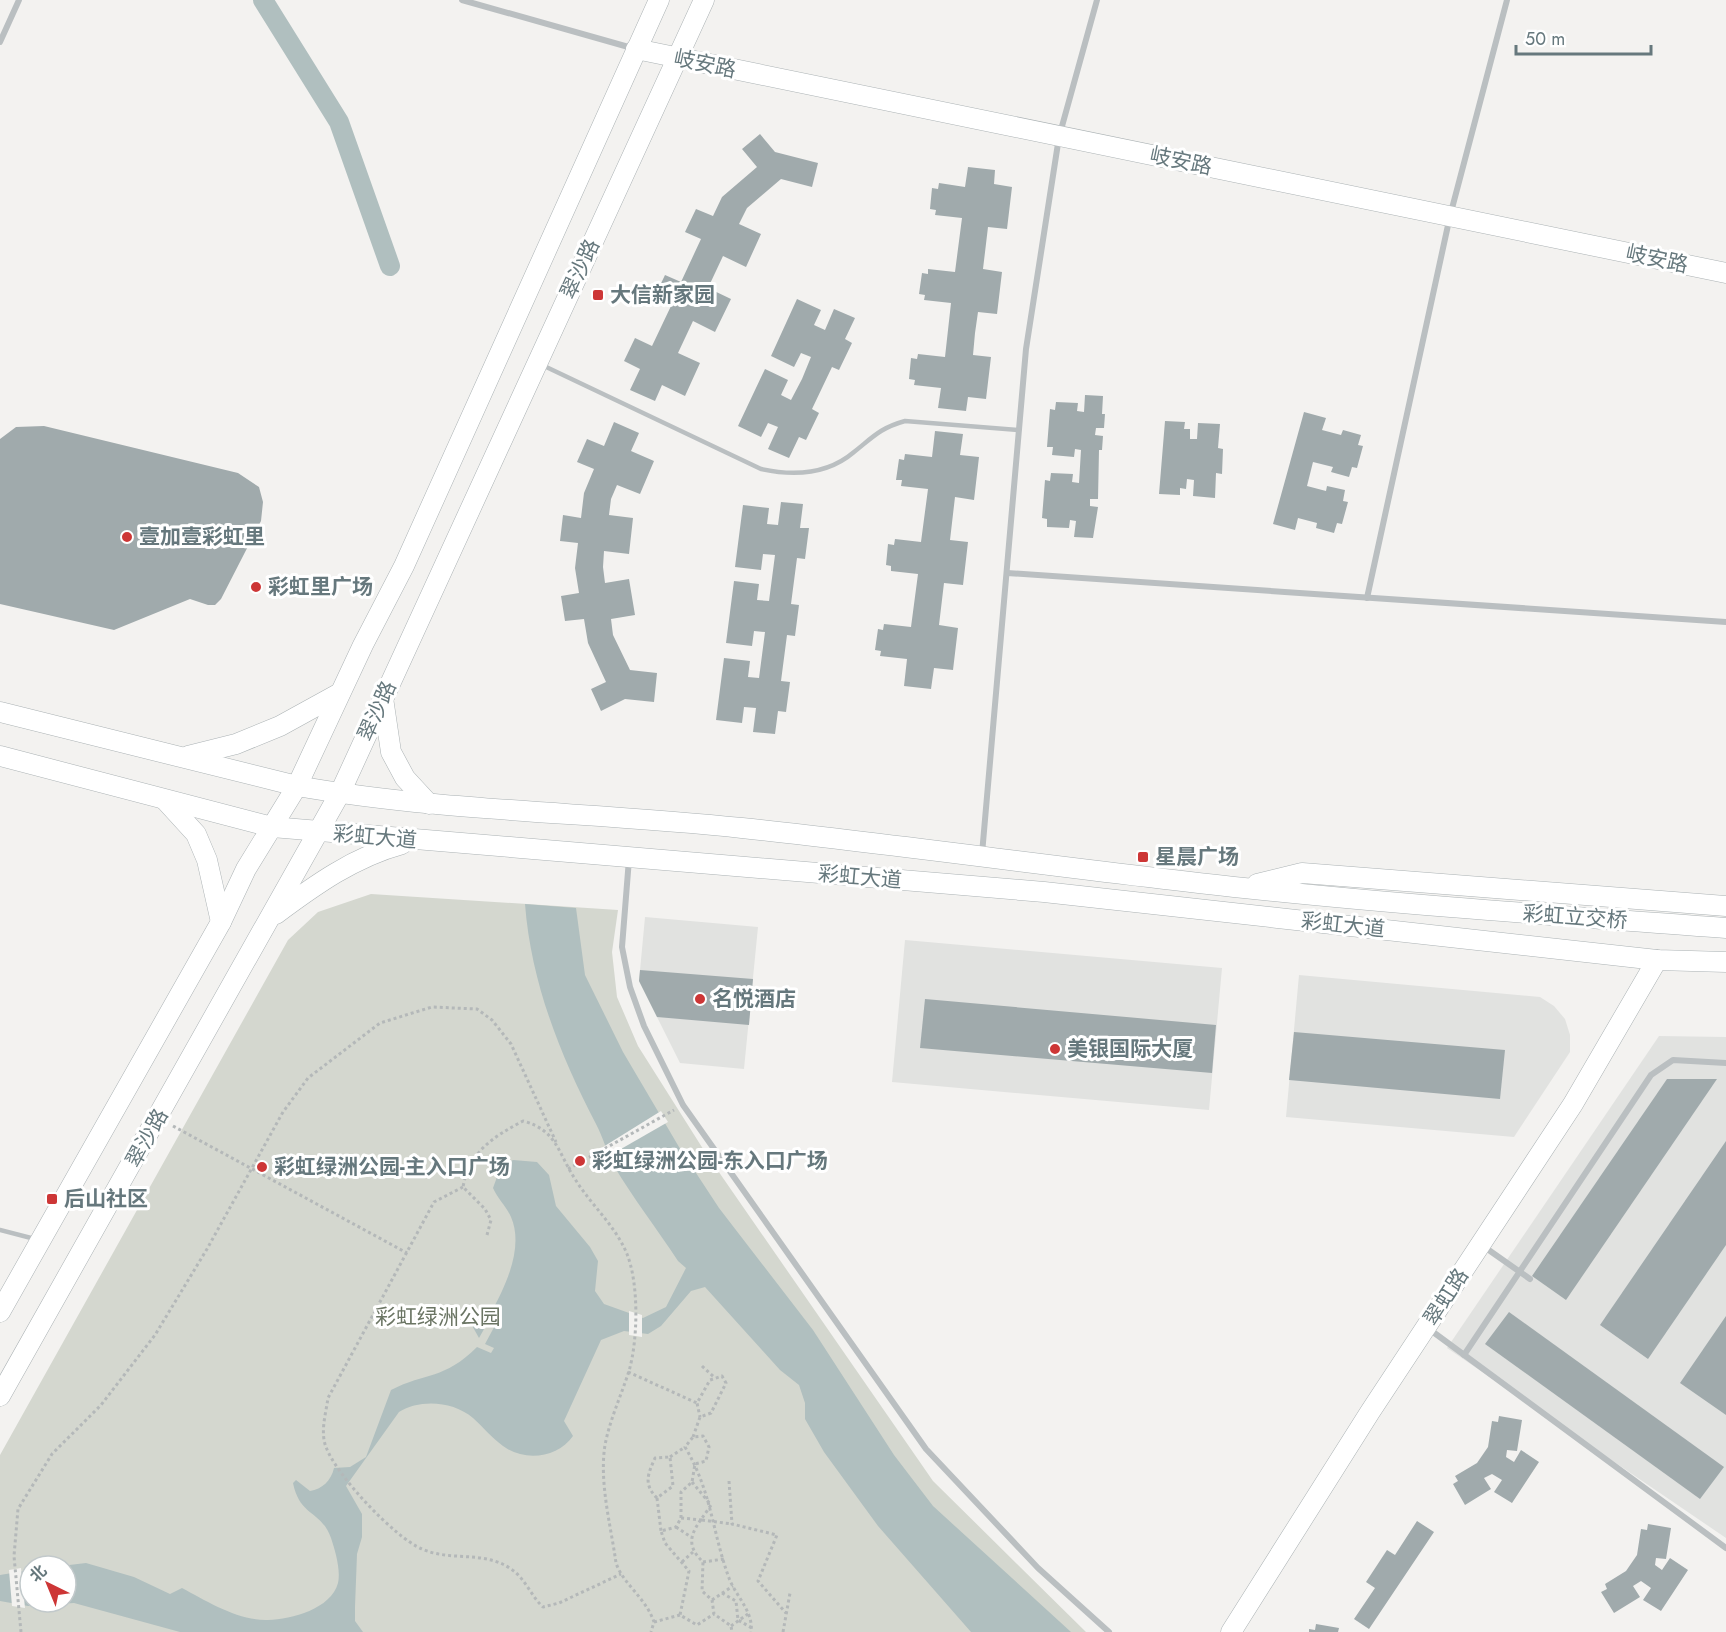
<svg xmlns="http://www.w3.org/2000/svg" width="1726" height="1632" viewBox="0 0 1726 1632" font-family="Jost,'Noto Sans SC',sans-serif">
<rect width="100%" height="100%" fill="#f3f2f0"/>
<g fill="#e1e2e0">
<path d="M645,917L758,927L744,1069L680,1063L639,981Z"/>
<path d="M905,940L1222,968L1209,1110L892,1082Z"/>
<path d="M1299,975L1540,997L1554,1006L1565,1019L1570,1035V1052L1514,1137L1286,1117Z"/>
<path d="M1659,1036L1726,1037V1538L1447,1348Z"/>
</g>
<path fill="#d4d7cf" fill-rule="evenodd" d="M371,894L618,910L612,952L617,997L638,1046L705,1152L933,1481L1086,1632H0V1455L288,940L318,912ZM30,1566H66V1602H30Z"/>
<path fill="#b0bfbf" d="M525,904L576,908L585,975L623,1052L679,1147L719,1208L813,1330L894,1455L933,1506L1071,1632H971L878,1526L824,1452L805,1419V1403L799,1385L780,1370L705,1287L691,1291L661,1326L648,1334L624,1331L601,1340L564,1421L573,1436C558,1458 524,1462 503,1446C492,1438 483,1427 473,1418C453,1401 420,1399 399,1412L346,1486L362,1514V1537L357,1554L355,1607V1621L363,1632H180L74,1603L28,1606L0,1601V1575L30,1570V1602H66V1566H61L86,1563L134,1577L170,1594L182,1588C208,1602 239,1621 268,1620C292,1619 331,1609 338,1583C341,1570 335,1550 331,1538C321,1510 300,1517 293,1483L296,1480L310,1491C322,1489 331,1481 334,1468L350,1467L366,1457L391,1390C426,1372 444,1380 477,1347L491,1353L494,1348L485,1344L499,1318L492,1315L479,1338L470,1322L481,1312L492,1311C506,1285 524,1247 511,1217C506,1206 498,1199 493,1188L501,1166L513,1160L537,1162L549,1175L556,1206L590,1247L598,1261L595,1291L604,1304L643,1318L666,1307L686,1268L678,1261C657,1229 633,1198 614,1166C607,1153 603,1137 596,1124C560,1055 531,982 525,904Z"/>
<g fill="#f3f2f0">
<path d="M661,1111L668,1122L607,1157L603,1147Z"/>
<path d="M629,1311L642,1315V1337L629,1335Z"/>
<path d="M21,1568L25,1608L12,1606L9,1570Z"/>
</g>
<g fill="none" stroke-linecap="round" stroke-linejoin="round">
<path stroke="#b0bfbf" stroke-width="20" d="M263,0L339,122L390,266"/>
</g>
<g fill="#a0aaac">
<path d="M760,134L775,152L818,163L812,187L781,179L747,208L739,224L761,234L746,267L723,256L708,288L731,299L715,332L693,321L678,353L700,363L685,396L662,385L655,401L630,390L640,369L624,361L635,338L652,346L671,306L654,298L665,275L681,282L701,239L685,232L696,209L713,216L722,197L757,167L742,149Z"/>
<path d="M968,167L995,170L994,184L1012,187L1007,229L988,227L983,269L1002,272L997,314L978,312L975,333L973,355L991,357L986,399L968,397L966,411L938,408L941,388L914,385L915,380L909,379L911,358L917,359L918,354L945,357L951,303L924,300L925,295L919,294L922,273L928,274V269L955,272L962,218L935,215L936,210L930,209L932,188L938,189L939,183L965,187Z"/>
<path d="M797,299L821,310L814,325L825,330L834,309L855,318L845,339L852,343L839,370L832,367L812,409L819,413L806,440L799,437L789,458L768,449L778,427L768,423L761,437L738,426L765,369L788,380L781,395L791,400L802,379L811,357L801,353L794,367L771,356Z"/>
<path d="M1085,395L1103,396L1102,414H1105L1104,428H1096L1095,435L1103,436L1102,450H1099L1098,499H1090V506L1098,507L1093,538L1074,537L1076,521L1070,520L1069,528L1047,527V519L1042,518L1045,480L1050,481L1051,473L1073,474L1072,482L1079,483L1081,450L1075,449L1074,457L1052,455L1053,447H1047L1050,409L1055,410L1056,402L1078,403L1077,411L1084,412Z"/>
<path d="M1304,412L1326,418L1322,430L1341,435L1343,430L1361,435L1358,445L1363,446L1357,468L1352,467L1349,477L1331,472L1333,467L1313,462L1307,486L1326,491L1327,486L1345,490L1343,501L1348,502L1342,524L1337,523L1334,533L1316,528L1317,523L1298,518L1295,530L1273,524Z"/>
<path d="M1165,421L1185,422L1184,429H1190V439H1197L1198,423L1220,424L1218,448L1223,449L1222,474L1216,473L1215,498L1193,496L1194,480L1187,479L1186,489L1180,488V495L1159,494Z"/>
<path d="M614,422L639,433L631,451L654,461L640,494L617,485L611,499L609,515L633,518L629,554L604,551L603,567L605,583L629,579L635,615L611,619L613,635L630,670L657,673L654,702L625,699L601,711L591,689L606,682L588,643L584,619L565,621L561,596L579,593L575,568L578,543L560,541L563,515L581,518L584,493L594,469L577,462L587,439L604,446Z"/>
<path d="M44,426L238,473L259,487L263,502L261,521L221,599L215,605H208L190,599L114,630L0,604V439L16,427Z"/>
<path d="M935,431L963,434L960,455L979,457L974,500L955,497L950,540L968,542L963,585L944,583L939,625L958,628L953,670L934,668L931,689L904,686L907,659L880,656L881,651L875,650L878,629L883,630L884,624L911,627L918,574L891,571V566L886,565L888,544L894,545L895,539L921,542L928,489L901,486L902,480H896L899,459L904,460L905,454L932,457Z"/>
<path d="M781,502L803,504L800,528H809L805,559L797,558L791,604L799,605L795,636L787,635L781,681L790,682L786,712L778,711L775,734L753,732L756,708L744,707L742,723L716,720L724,658L750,661L748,677L759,678L765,632L754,631L752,646L726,643L734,581L759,584L757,600L769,601L775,555L763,554L761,570L735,567L743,505L769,508L767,524L778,525Z"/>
<path d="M640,970L753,979L749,1025L657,1017L639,981Z"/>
<path d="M925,999L1216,1025L1212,1073L920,1048Z"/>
<path d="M1294,1032L1505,1050L1500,1099L1289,1080Z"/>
<path d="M1667,1079H1717L1566,1300L1532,1276Z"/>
<path d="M1726,1141V1245L1648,1359L1600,1325Z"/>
<path d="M1509,1312L1724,1467L1700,1499L1485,1344Z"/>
<path d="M1726,1316V1415L1680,1383Z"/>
<path d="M1499,1416L1522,1420L1517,1451L1507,1450L1506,1457L1514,1462L1521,1450L1539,1462L1512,1503L1494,1492L1502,1480L1492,1474L1484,1478L1491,1489L1465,1505L1453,1484L1458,1481L1455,1476L1477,1463L1488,1447L1492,1421L1498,1422Z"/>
<path d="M1417,1521L1434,1532L1369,1629L1354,1619L1375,1588L1366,1582L1387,1550L1395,1555Z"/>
<path d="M1648,1524L1671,1528L1666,1559L1656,1558L1655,1565L1662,1570L1670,1558L1688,1570L1661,1611L1643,1600L1651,1588L1641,1581L1633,1586L1640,1597L1614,1613L1601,1592L1607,1589L1605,1584L1626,1571L1637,1555L1641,1529L1647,1530Z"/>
<path d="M1316,1624L1339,1628L1338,1632H1309V1629L1315,1630Z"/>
</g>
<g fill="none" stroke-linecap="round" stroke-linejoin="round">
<g stroke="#abb2b4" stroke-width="21">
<g id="secondary">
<path d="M636,49L1726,273"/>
<path d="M383,698L391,752L405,778L429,804"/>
<path d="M0,712L297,786C444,812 594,812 742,828C910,846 1077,870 1244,888C1404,905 1565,916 1726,928"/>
<path d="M0,756L272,827L1044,892L1657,960L1726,962"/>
<path d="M188,756L236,744L280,726L340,693"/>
<path d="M165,800L196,834L207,860L221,922"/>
<path d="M1257,884L1302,873L1726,906"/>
<path d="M276,914C315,885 354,857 402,844"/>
<path d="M0,1312L221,922L246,869L297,786L363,645L404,566L659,0"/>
<path d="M0,1396L340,793L704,0"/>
<path d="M1231,1632L1370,1412L1573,1104L1657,960"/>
</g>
</g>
<g stroke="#b4b8b9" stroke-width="3" stroke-dasharray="3 3" stroke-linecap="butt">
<path d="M173,1126L407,1253"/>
<path d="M568,1169L674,1110"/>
<path d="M463,1187L434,1202L328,1398C326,1413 320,1432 326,1447C336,1475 395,1538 422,1549C451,1562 484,1550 511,1569C525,1578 531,1596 543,1607L559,1603L621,1574"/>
<path d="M487,1235L491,1220L485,1209L463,1187C469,1152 493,1137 523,1121C557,1130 558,1153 575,1179C591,1205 615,1225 627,1254C639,1284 638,1340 629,1371C621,1396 610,1419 605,1445C599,1483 611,1526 616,1563C623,1584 646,1598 654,1622L651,1632"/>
<path d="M702,1366L715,1378"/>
<path d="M628,1372L697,1403"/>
<path d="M693,1437L700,1417L711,1413L726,1383L722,1376L710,1380L697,1403L700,1417"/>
<path d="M670,1457L685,1447"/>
<path d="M729,1481L732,1524L777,1535L758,1581L786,1613"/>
<path d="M692,1482L711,1505C697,1527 680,1540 703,1562L702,1591L712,1600L714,1614L731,1626L732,1632"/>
<path d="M657,1498C643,1484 648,1474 655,1458L670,1457L673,1486L657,1498L661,1531"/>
<path d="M681,1518V1492L692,1482L695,1464L706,1461L709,1447L703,1436L693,1437L685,1447C712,1492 712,1532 729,1578C735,1595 754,1612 751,1632"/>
<path d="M702,1520L681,1518L676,1527L661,1531L665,1543L689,1571L680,1615L697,1625L714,1614"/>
<path d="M676,1527L691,1537"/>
<path d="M682,1562L693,1552"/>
<path d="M703,1562L724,1559"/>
<path d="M722,1593L736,1601L738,1620L752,1628"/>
<path d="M712,1600L733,1586"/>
<path d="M654,1622L680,1615"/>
<path d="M731,1626L748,1614"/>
<path d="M21,1632L14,1556L18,1509L52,1454L101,1405L155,1335L207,1249L283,1112L308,1078L380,1023L432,1007L477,1009L492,1020L511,1044L556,1142"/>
<path d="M783,1632L790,1593"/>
</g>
<g stroke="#babfc1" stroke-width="4.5">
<path d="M542,365L761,469C793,476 827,475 854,452C873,437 880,428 905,421L1019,430"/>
<path d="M0,1230L35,1239"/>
</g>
<g stroke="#babfc1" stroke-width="6">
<path d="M462,0L632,48"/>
<path d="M0,42L19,0"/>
<path d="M1007,573L1726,622"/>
<path d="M1367,598L1450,216L1507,0"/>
<path d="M982,854L1026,349L1059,137L1097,0"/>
<path d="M629,859L622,947L630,987L644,1026L683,1105L926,1449L1038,1568L1109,1632"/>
<path d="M1483,1246L1530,1279"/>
<path d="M1429,1329L1726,1548"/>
<path d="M1464,1355L1651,1075L1673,1060L1726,1063"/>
</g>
<use href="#secondary" stroke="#fff" stroke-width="20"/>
<path stroke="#b4b8b9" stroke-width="3" stroke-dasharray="3 3" stroke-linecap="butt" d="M702,1520L732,1524"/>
</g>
<g fill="#cd3636" stroke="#fff" stroke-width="2">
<rect x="592" y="289" width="12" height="12" rx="3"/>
<circle cx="127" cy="537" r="6"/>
<circle cx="256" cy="587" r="6"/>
<rect x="1137" y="851" width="12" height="12" rx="3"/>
<circle cx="700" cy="999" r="6"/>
<circle cx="1055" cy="1049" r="6"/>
<circle cx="580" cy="1161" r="6"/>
<circle cx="262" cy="1167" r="6"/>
<rect x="46" y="1193" width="12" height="12" rx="3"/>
</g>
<g text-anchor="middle" stroke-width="6" stroke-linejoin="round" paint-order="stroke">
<g font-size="21" fill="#66787d" stroke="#fff">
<text transform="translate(705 64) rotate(12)" y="7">岐安路</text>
<text transform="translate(1181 161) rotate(12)" y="7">岐安路</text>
<text transform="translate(1657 259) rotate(12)" y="7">岐安路</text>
<text transform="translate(580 269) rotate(-65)" y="7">翠沙路</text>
<text transform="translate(377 711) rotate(-66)" y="7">翠沙路</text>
<text transform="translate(375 837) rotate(5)" y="7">彩虹大道</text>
<text transform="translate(860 877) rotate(5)" y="7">彩虹大道</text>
<text transform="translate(1575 917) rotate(4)" y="7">彩虹立交桥</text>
<text transform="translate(1343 925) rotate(6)" y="7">彩虹大道</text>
<text transform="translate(147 1138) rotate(-61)" y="7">翠沙路</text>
<text transform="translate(1446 1297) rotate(-57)" y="7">翠虹路</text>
</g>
<g font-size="21" font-weight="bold" fill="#66787d" stroke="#fff" text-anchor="start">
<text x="610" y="302">大信新家园</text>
<text x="139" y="544">壹加壹彩虹里</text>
<text x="268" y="594">彩虹里广场</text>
<text x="1155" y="864">星晨广场</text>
<text x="712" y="1006">名悦酒店</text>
<text x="1067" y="1056">美银国际大厦</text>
<text x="592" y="1168">彩虹绿洲公园-东入口广场</text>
<text x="274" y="1174">彩虹绿洲公园-主入口广场</text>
<text x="64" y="1206">后山社区</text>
</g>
<g font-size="21" fill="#6b7564" stroke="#fff">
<text x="438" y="1324">彩虹绿洲公园</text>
</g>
</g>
<g transform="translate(48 1584) rotate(317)"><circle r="28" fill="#ffffff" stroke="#c2c9cb" stroke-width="1.5"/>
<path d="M0-4.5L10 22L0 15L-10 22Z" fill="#cd3636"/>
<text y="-9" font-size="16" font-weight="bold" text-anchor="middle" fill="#66787d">北</text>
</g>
<path d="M1516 45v9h135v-9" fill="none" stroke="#66787d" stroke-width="3"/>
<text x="1525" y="45" font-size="18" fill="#66787d" stroke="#ffffff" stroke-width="4.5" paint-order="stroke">50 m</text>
</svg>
